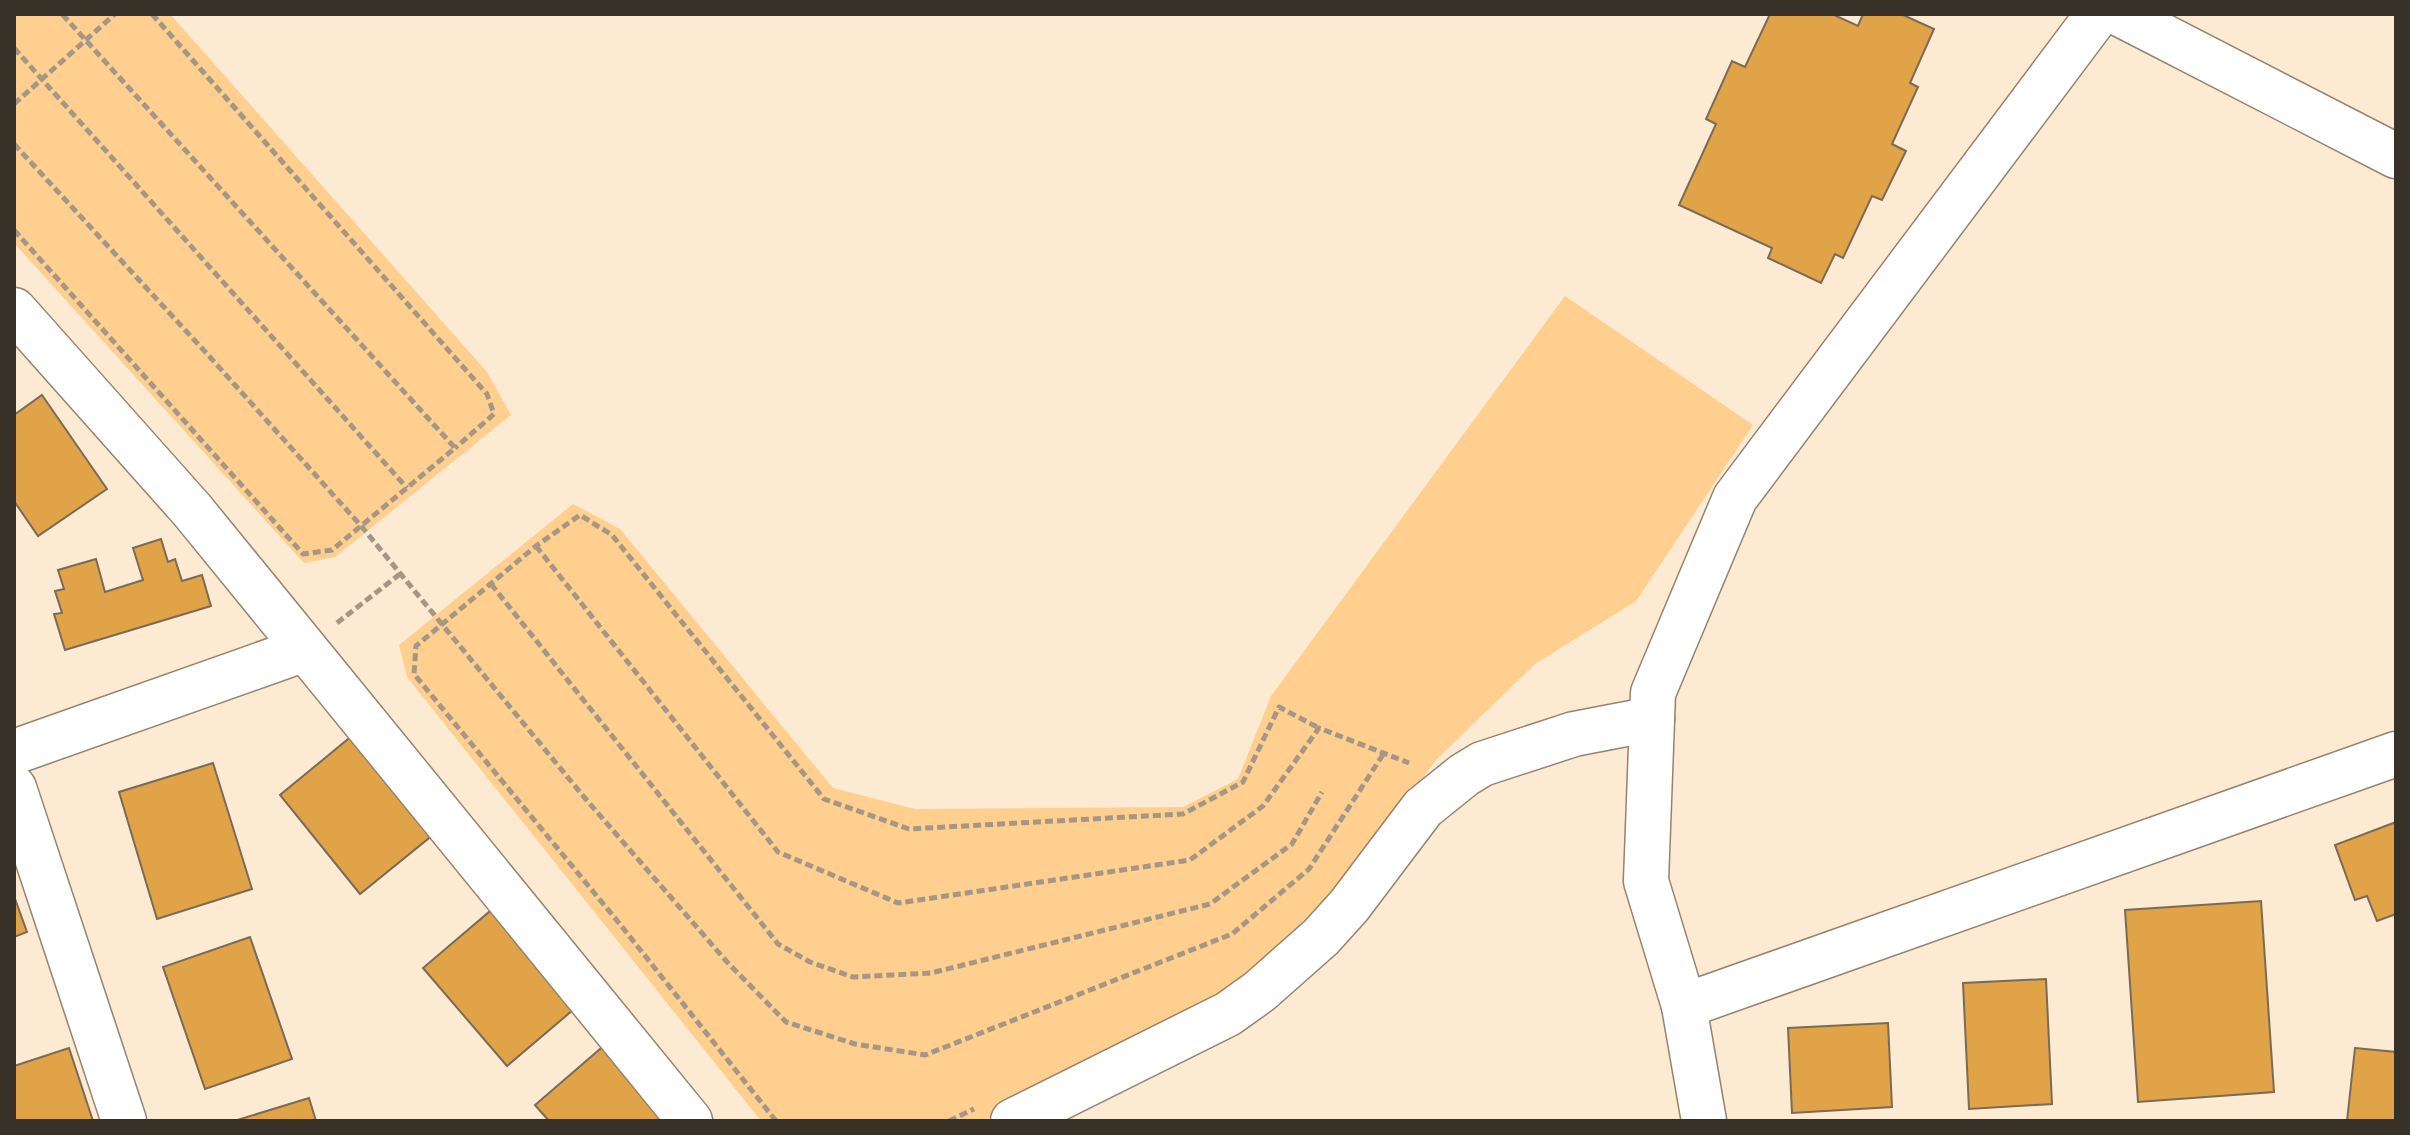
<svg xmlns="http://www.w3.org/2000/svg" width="2410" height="1135" viewBox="0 0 2410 1135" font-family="'PT Sans',sans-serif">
<rect width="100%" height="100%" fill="#fcead3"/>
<g fill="#ffcf8f">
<path d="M14,14H170L487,372L511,415L335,557L304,563L14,243Z"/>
<path d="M1565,296L1753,425L1636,601L1535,664L1435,761L1324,920L1225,991L983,1121H761L407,677L399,645L573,504L620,529L833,788L915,809L1183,807L1238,779L1271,696Z"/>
</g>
<g fill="#e0a347" stroke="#7a6a56" stroke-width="2">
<path d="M1770,14H1832L1858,26L1863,14H1901L1934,29L1910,83L1918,87L1892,144L1906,151L1882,200L1872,196L1843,258L1835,254L1821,283L1768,258L1772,248L1679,205L1716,124L1706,119L1732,61L1745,67Z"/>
<path d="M42,395L107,489L38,536L14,501V415Z"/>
<path d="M161,539L168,562L175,559L182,581L202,575L211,606L65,650L54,614L62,613L55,591L64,589L58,570L96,559L105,592L143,580L133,548Z"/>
<path d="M353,735L434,834L360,894L280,795Z"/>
<path d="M213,763L252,889L157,919L119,792Z"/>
<path d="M2396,822V914L2377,921L2367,896L2355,900L2335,845Z"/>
<path d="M14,896L27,932L14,937Z"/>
<path d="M2261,901L2274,1092L2138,1102L2125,910Z"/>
<path d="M496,906L580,1004L507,1066L423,968Z"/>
<path d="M250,937L292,1059L205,1089L163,967Z"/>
<path d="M2046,979L2052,1104L1969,1109L1963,983Z"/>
<path d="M1888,1023L1892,1107L1792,1113L1788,1028Z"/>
<path d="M607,1043L674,1121H549L535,1105Z"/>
<path d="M69,1048L93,1121H14V1066Z"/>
<path d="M2355,1048L2396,1052V1121H2347Z"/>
<path d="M309,1098L316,1121H234Z"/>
</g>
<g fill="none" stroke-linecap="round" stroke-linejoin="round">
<g stroke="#94846e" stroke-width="47">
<g id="street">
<path d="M2120,14L2396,156"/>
<path d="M14,310L192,510L690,1121"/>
<path d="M14,752L305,649"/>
<path d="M14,788L124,1121"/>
<path d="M1684,1006L1646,881L1653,693L1735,498L2098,14"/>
<path d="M1013,1121L1228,1014L1260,991L1321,937L1349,906L1423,808L1464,775L1482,764L1574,734L1652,719"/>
<path d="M1704,1121L1684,1006L2396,754"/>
</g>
</g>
<g stroke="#a49786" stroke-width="5" stroke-dasharray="8 4" stroke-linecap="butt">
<path d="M152,14L487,394L494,414L455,448"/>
<path d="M14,48L407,488"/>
<path d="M14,104L115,14"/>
<path d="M14,144L209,356L362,527L584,797L727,962L786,1022L855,1044L925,1055L1232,934L1309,869L1384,753"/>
<path d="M14,230L303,554L332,550L455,448L62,14"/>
<path d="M536,546L778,852L898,903L1190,860L1263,806L1319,728L1409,763"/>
<path d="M491,584L778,944L810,962L853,977L931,973L1210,904L1292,844L1322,792"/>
<path d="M337,623L400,574"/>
<path d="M776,1121L619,923L414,674L416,646L536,546L580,515L612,535L824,799L909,829L1183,814L1243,782L1279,707L1319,728"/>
<path d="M949,1121L974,1109"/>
</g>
<use href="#street" stroke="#fff" stroke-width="44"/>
</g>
<rect width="2410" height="1135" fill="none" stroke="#383128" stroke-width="32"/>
</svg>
